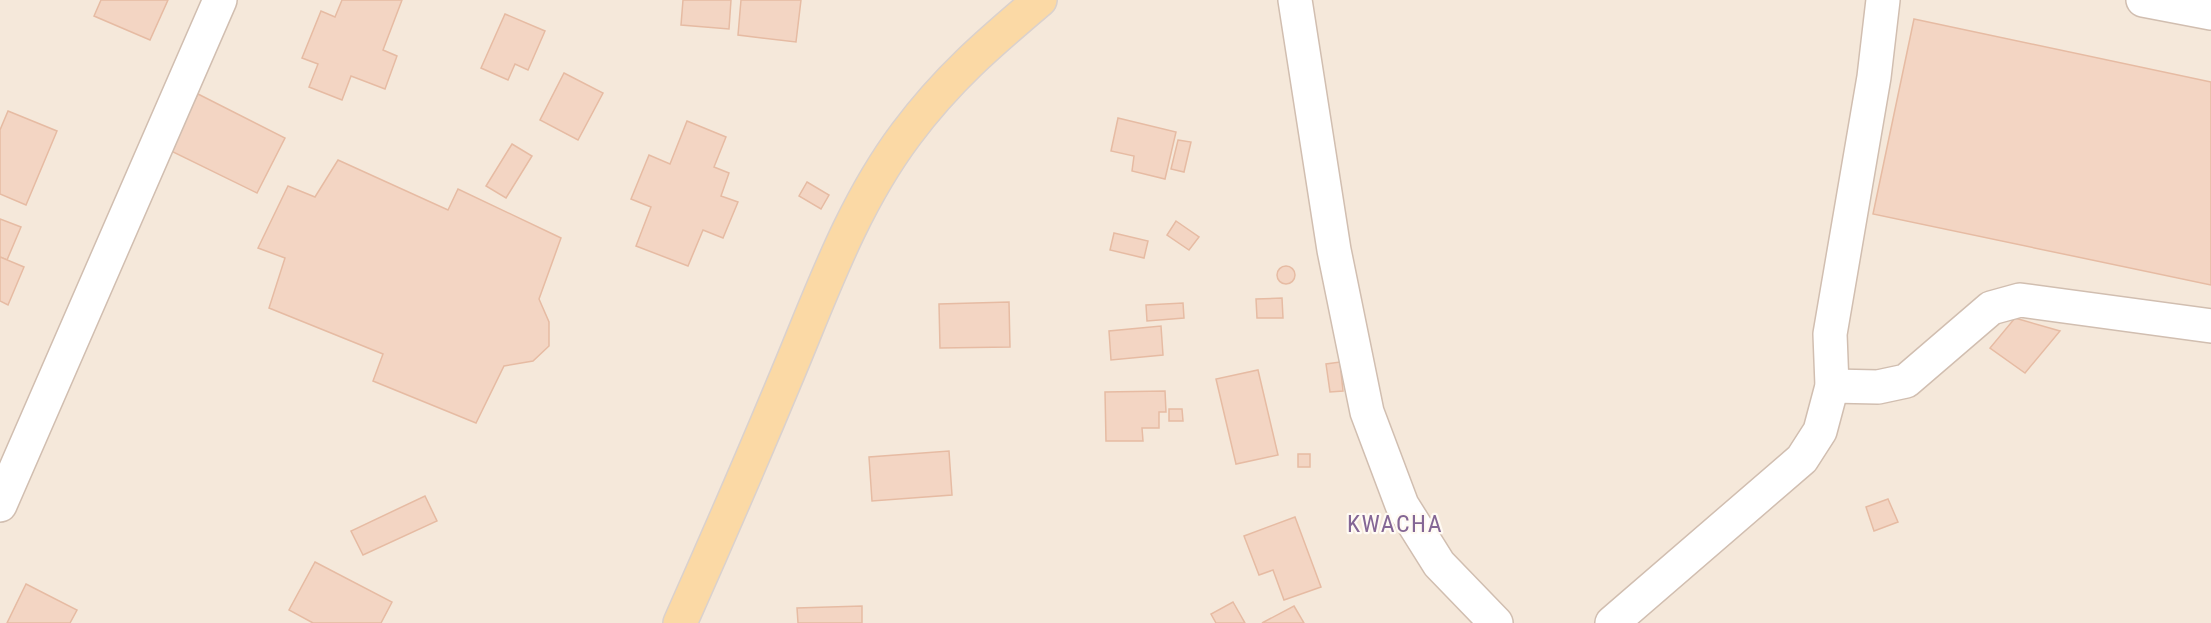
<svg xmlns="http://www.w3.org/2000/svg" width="2211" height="623" viewBox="0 0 2211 623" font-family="'Roboto Condensed',sans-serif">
<rect width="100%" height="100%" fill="#fdf6ec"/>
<rect fill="#f5e8da" x="0" y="0" width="2211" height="623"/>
<g fill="#f3d5c3" stroke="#e6bba3" stroke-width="1.5">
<path d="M101,0H168L150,40L94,16Z"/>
<path d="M342,0H402L383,50L397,56L385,89L351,76L342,100L309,87L318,64L302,58L321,11L335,17Z"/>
<path d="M683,0H731L729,29L681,25Z"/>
<path d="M741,0H801L796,42L738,35Z"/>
<path d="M505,14L545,31L528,70L515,64L508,80L481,68Z"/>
<path d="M1914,19L2211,82V285L1873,214Z"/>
<path d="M564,73L603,93L578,140L540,120Z"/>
<path d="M198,94L285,138L257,193L169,150Z"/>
<path d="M8,111L57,131L26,205L0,194V130Z"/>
<path d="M1118,118L1176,132L1165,179L1132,171L1134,156L1111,151Z"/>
<path d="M687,121L726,137L714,167L729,173L721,196L738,202L723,238L703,230L688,266L636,246L651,207L631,199L649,155L670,164Z"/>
<path d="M1178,140L1191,142L1184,172L1171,169Z"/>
<path d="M512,144L532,156L506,198L486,186Z"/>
<path d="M338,160L448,210L458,189L561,238L539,299L549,322V346L533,361L504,366L476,423L373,381L383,354L269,308L285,258L258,248L288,186L315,197Z"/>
<path d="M807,182L829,195L821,209L799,196Z"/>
<path d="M0,219L21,227L7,260L0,257Z"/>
<path d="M1176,221L1199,237L1189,250L1167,235Z"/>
<path d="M1114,233L1148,241L1144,258L1110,250Z"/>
<path d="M0,257L24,267L8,305L0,301Z"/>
<circle cx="1286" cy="275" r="9"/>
<path d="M1282,298L1283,318H1257L1256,299Z"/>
<path d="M1009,302L1010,347L940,348L939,304Z"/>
<path d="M1183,303L1184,318L1147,321L1146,305Z"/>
<path d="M2015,318L2060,331L2025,373L1990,348Z"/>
<path d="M1161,326L1163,355L1111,360L1109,331Z"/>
<path d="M1340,362L1343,391L1330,392L1326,364Z"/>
<path d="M1258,370L1278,455L1236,464L1216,379Z"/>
<path d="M1165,391L1166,412H1159V428H1142L1143,441H1106L1105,392Z"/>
<path d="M1169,409H1182L1183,421H1169Z"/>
<path d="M949,451L952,495L872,501L869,457Z"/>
<rect x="1298" y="454" width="12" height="13"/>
<path d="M425,496L437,521L363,555L351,531Z"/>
<path d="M1888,499L1898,522L1874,531L1866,507Z"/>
<path d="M1295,517L1321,587L1284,600L1273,570L1259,575L1244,536Z"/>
<path d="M315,562L392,602L381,623H313L289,610Z"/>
<path d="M26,584L77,610L70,623H7Z"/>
<path d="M1233,602L1245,623H1216L1211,614Z"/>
<path d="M862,606V623H798L797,608Z"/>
<path d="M1294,606L1304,623H1262Z"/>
</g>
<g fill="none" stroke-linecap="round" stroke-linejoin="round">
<g stroke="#d1beb0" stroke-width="36">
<g id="minor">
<path d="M1295,0L1334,250L1367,412L1402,505L1439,564L1496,623"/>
<path d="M2143,0L2211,13"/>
<path d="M1832,386L1878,387L1906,381L1991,308L2020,300L2211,326"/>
<path d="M0,505L220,0"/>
<path d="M1612,623L1802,459L1820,431L1832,386L1830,334L1874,77L1883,0"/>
</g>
</g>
<g stroke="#dad1cd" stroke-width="36">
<path id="major" d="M680,623C717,540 753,457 788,373C822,292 852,206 906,134C947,79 988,44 1040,0"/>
</g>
<use href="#minor" stroke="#fff" stroke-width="33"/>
<use href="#major" stroke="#fbd9a5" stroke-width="33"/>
</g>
<g text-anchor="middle" stroke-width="4.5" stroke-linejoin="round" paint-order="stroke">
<g font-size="24" letter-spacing="1.5" fill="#846695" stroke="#fffaf3">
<text x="1395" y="532">KWACHA</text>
</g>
</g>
</svg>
